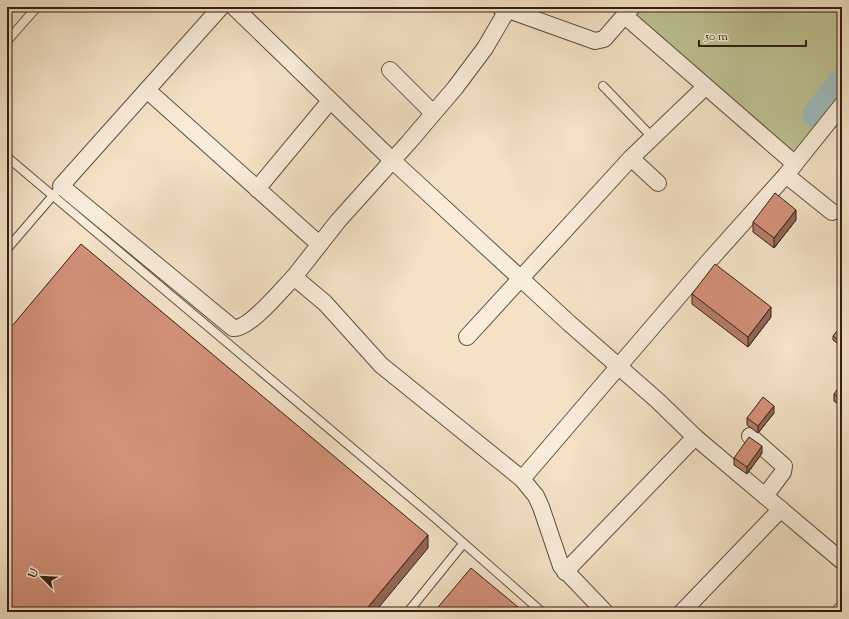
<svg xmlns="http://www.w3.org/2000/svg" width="849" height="619" viewBox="0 0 849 619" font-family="'Sorts Mill Goudy',serif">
<rect width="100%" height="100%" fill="#f4e1c6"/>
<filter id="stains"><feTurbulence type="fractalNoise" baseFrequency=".005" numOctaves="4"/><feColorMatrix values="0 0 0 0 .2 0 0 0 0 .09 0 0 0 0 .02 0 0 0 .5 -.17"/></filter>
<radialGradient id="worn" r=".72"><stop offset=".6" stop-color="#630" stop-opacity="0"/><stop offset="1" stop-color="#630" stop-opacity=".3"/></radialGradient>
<path fill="#bdc293" stroke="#787054" d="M639,7H842V96L795,154L631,15Z"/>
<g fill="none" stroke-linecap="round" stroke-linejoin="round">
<path stroke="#9ebcbd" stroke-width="26" d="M815,115L842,81"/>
<g stroke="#645040" stroke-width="10">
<g id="lane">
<path d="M7,41L37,7"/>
<path d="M603,86L652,137"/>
<path d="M7,157L435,518L542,612"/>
<path d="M7,249L56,192"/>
<path d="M408,612L463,544"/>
</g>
</g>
<g stroke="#645040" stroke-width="18">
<g id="street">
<path d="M221,7L61,186L233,328C249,330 282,289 294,277L325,303L381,365L522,479L536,496L541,507L561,566L605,612"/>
<path d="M234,7L393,161L569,323L658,401L695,437L842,561"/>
<path d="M500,7L595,41L604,39L632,7"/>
<path d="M625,16L795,164"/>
<path d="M390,70L433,113"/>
<path d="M147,90L319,244"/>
<path d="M631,158L658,183"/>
<path d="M786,175L832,212"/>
<path d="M257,189L330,101"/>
<path d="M294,277L338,221L409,142L455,88L485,48L509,7"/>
<path d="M467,337L631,158L705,87"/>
<path d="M750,436L784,466L783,472L765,496"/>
<path d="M522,479L709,261L786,175L842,105"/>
<path d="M565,572L695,437"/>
<path d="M682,612L781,509"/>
<path d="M840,612L842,610"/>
</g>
</g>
<use href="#lane" stroke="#f8ecda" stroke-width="8"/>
<use href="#street" stroke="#f8ecda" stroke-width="16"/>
</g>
<g fill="#b57c68" stroke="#341f14">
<path d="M796,220L774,248L753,232V222Z"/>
<path d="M692,294L771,317L748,347L692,304Z"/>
<path d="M842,327V347L833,340V336Z"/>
<path d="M842,383V407L834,401V394L840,388V386Z"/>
<path d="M774,413L758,433L747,425V418Z"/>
<path d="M762,453L747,474L734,465V458Z"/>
</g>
<g fill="#946555" stroke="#341f14">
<path d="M796,210V220L774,248V238Z"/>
<path d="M771,307V317L748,347V337Z"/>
<path d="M774,406V413L758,433V426Z"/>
<path d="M762,446V453L747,474V467Z"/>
<path d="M428,535V548L375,612H364Z"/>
</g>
<g fill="#d39079" stroke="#341f14">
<path d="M775,193L796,210L774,238L753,222Z"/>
<path d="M81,244L428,535L364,612H7V332Z"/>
<path d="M715,264L771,307L748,337L692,294Z"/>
<path d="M841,326L842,327V343L833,336Z"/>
<path d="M839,387L842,389V400L834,394Z"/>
<path d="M763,397L774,406L758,426L747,418Z"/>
<path d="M749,437L762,446L747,467L734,458Z"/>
<path d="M471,568L524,612H434Z"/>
</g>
<rect width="849" height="619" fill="none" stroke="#f4e1c6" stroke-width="24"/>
<rect x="8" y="8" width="833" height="603" fill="none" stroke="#341f14" stroke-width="2"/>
<rect x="12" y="12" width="825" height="595" fill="none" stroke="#341f14"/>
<g transform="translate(42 577) rotate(294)" stroke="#f8ecda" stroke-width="3" paint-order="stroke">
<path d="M0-3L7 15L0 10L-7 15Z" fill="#341f14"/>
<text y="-6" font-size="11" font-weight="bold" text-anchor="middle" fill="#341f14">U</text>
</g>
<path d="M699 40v6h107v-6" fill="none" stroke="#341f14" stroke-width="2"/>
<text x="705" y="40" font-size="12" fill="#341f14" stroke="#f8ecda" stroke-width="3" paint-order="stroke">50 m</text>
<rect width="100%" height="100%" filter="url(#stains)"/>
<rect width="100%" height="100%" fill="url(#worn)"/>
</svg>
